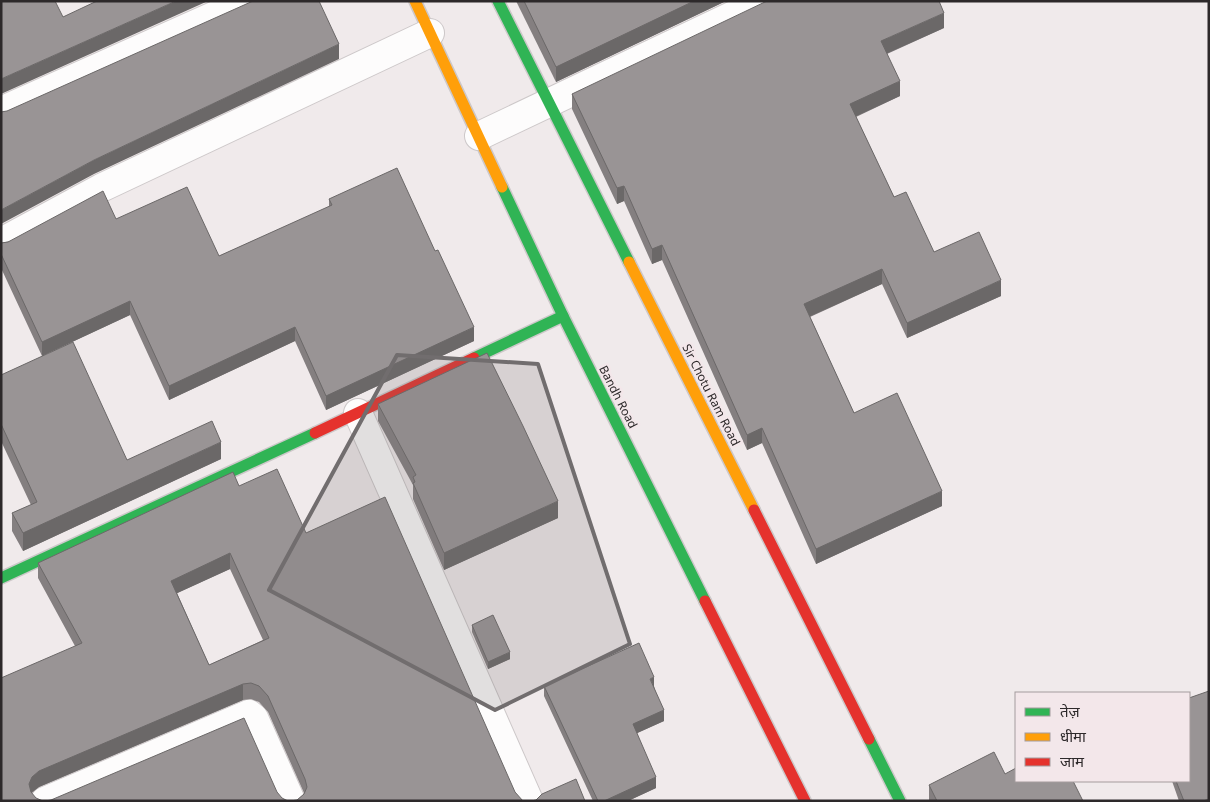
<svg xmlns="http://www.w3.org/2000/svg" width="1210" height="802" viewBox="0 0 1210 802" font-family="'Noto Sans','Noto Sans Devanagari',sans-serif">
<rect width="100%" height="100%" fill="#f0eaeb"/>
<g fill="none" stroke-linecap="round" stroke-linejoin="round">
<g stroke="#cdc8c9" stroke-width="30">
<g id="street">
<path d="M1,111L247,1"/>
<path d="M479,136L763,1"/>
<path d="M1,242L101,188L430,33"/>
<path d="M358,413L529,801"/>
<path d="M45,801L249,714L254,718L291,801"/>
</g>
</g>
<g stroke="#cdc8c9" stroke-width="14">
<g id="fast">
<path d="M498,1L629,262"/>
<path d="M502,187L563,316L705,601"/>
<path d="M474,358L563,316"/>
<path d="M1,578L315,433"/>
<path d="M869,739L900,801"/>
</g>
</g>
<g stroke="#cdc8c9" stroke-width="14">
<g id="slow">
<path d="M415,1L502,187"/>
<path d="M629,262L754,510"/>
</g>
</g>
<g stroke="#cdc8c9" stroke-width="14">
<g id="jam">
<path d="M315,433L474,358"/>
<path d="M754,510L869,739"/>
<path d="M705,601L805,801"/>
</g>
</g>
<use href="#street" stroke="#fdfcfc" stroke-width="28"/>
<use href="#fast" stroke="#30b455" stroke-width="11"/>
<use href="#slow" stroke="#ff9f0a" stroke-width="11"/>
<use href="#jam" stroke="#e5322d" stroke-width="11"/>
</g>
<g fill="#847f80" fill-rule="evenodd">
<path d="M516,1H726L556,82Z"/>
<path d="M944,28L887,54L900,96L856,117L894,197L934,252L1001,296L907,338L882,284L810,317L854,413L942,506L816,564L762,443L747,450L662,260L652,264L624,201L617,204L572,109V94Z"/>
<path d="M329,199L474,341L326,410L295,341L169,400L130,315L42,356L1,268V243L116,219L219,256L329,207Z"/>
<path d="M1,375L127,460L221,459L23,551L12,531V513L31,505L1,441Z"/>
<path d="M378,404L558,518L444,570L413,499V485L378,421Z"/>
<path d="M239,486L306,533L515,792L297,800L304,794V793L268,712L259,702L251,699L243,700L39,787L32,793L1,801L75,646L38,578V563ZM230,569L263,640L209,665L177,593Z"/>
<path d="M472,625L510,659L488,669L472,632Z"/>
<path d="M544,686H654L664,721L637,733L656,788L628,801H593L544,696Z"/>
<path d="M1005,774L1083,801H929V785Z"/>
<path d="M1172,781H1189L1209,801H1179Z"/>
</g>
<g fill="#6b6868">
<path d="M176,1H208L1,94V79Z"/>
<path d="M694,1H726L556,82V67Z"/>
<path d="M944,13V28L881,56V41Z"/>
<path d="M339,44V59L94,174L1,224V210L94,160Z"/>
<path d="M900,81V96L850,119V104Z"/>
<path d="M624,186V201L617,204V188Z"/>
<path d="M662,245V260L652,264V249Z"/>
<path d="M882,269V284L804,319V304Z"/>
<path d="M1001,280V296L907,338V323Z"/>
<path d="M130,301V315L42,356V342Z"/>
<path d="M295,327V341L169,400V386Z"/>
<path d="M474,327V341L326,410V396Z"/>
<path d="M762,428V443L747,450V435Z"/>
<path d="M221,442V459L23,551V533Z"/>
<path d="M942,491V506L816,564V549Z"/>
<path d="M558,501V518L444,570V553Z"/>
<path d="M230,553V569L171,596V581Z"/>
<path d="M510,652V659L488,669V662Z"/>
<path d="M654,677V688L650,679Z"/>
<path d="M243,684V700L39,787L32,792L29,800V784L32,777L39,771Z"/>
<path d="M664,710V721L633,735V724Z"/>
<path d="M656,777V788L628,801H604Z"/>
</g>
<g fill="#999495" stroke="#6b6868" fill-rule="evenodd">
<path d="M1,1H55L63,17L97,1H176L1,79Z"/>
<path d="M253,1H319L339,44L94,160L1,210V112L7,111Z"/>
<path d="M524,1H694L556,67Z"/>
<path d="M767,1H939L944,13L881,41L900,81L850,104L894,197L906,192L934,252L979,232L1001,280L907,323L882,269L804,304L854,413L897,393L942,491L816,549L762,428L747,435L662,245L652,249L624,186L617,188L572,94Z"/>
<path d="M397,168L435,251L438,250L474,327L326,396L295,327L169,386L130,301L42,342L1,254V243L8,242L103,191L116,219L187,187L219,256L332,205L329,199Z"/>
<path d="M73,342L127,460L212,421L221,442L23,533L12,513L37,502L1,424V375Z"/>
<path d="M487,353L523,426L558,501L444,553L413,483L415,482L413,477L416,475L378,404Z"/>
<path d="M277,469L306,533L385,497L515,792L523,801H290L297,800L304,794L307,787L305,779L268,696L259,686L251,683L243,684L39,771L32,777L29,784L31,792L36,798L43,801H1V678L82,643L38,563L233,472L239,486ZM230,553L269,638L209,665L171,581Z"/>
<path d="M493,615L510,652L488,662L472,625Z"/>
<path d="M639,643L654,677L650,679L664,710L633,724L656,777L604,801H598L544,686Z"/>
<path d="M1209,691V799L1203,801H1184L1176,781H1189V698Z"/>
<path d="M244,718L277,792L282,798L288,801H45L51,800Z"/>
<path d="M994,752L1005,774L1016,768V781H1073L1083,801H937L929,785Z"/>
<path d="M576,779L585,801H531L536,800L542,794Z"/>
</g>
<path fill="#716d6e" fill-opacity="0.2" stroke="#716d6e" stroke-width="4" stroke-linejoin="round" d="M397,355L538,364L630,644L495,710L269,590Z"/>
<g text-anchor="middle" stroke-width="5" stroke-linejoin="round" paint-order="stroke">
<g font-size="12" fill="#2d292a" stroke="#f3e7ea">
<text transform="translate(711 395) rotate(63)" y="4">Sir Chotu Ram Road</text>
<text transform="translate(618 397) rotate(63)" y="4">Bandh Road</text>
</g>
</g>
<rect width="1210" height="802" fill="none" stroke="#2d292a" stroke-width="5"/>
<rect x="1015" y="692" width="175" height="90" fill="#f3e7ea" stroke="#a49b9d"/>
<rect x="1025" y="708" width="25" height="8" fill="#30b455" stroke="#a49b9d"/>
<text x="1060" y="717" font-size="15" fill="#2d292a">तेज़</text>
<rect x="1025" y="733" width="25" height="8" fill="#ff9f0a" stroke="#a49b9d"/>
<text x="1060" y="742" font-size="15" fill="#2d292a">धीमा</text>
<rect x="1025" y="758" width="25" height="8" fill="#e5322d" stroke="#a49b9d"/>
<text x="1060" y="767" font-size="15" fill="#2d292a">जाम</text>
</svg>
